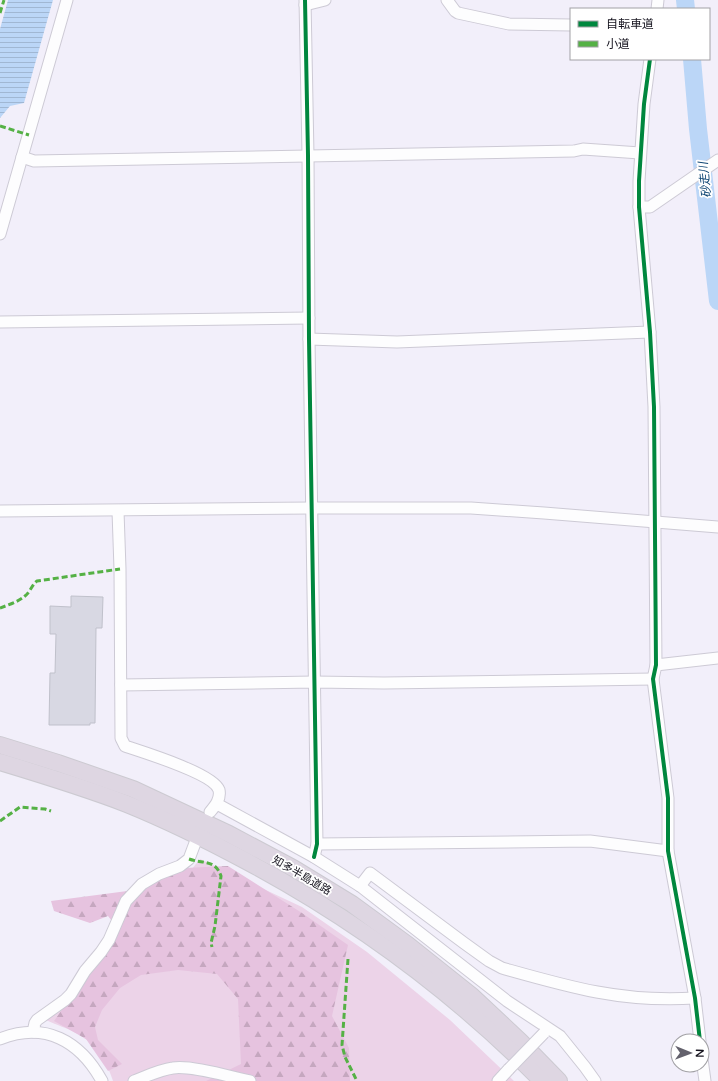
<svg xmlns="http://www.w3.org/2000/svg" width="718" height="1081" viewBox="0 0 718 1081" font-family="'Varela Round','Noto Sans JP',sans-serif">
<defs>
<pattern id="forest-firs" width="22" height="20" patternUnits="userSpaceOnUse"><rect width="22" height="20" fill="#e6c3df"/><path d="M5 1l3.5 6h-7zM16 11l3.5 6h-7z" fill="#c5a7bf"/></pattern>
<pattern id="water-rules" width="6" height="5" patternUnits="userSpaceOnUse"><rect width="6" height="5" fill="#bbd6f7"/><path d="M0 2.5h6" fill="none" stroke="#a0b7d3"/></pattern>
</defs>
<rect width="100%" height="100%" fill="#f2effa"/>
<path fill="#ecd3e8" d="M200,859L302,907L367,952L450,1020L514,1081H113C108,1064 95,1043 78,1034C68,1028 56,1025 46,1020L72,1001L170,896Z"/>
<path fill="url(#forest-firs)" d="M228,866L302,913L348,945L332,1016L349,1048L350,1081H206L241,1064L238,999L217,974L178,970L141,975L120,988L102,1010L95,1027L98,1040L122,1064L108,1071L86,1039L54,1021L100,956L115,925L108,916L90,923L54,911L51,901L135,890L184,868Z"/>
<path fill="url(#water-rules)" d="M8,0H53L24,103L10,106L0,118V29Z"/>
<g fill="none" stroke-linecap="round" stroke-linejoin="round">
<g stroke="#bbd6f7" stroke-width="18">
<path d="M685,0L686,9"/>
<path d="M692,59L698,129L718,301"/>
</g>
</g>
<path fill="#d8d8e3" stroke="#c0c1cb" d="M71,596L103,597L102,628H96L95,723H90V725H49L50,673H55L56,634H50V606L71,607Z"/>
<g fill="none" stroke-linecap="round" stroke-linejoin="round">
<g stroke="#cdcad5" stroke-width="13">
<g id="minor">
<path d="M305,0L308,155L309,339L317,844L314,857"/>
<path d="M447,0L455,11L458,13L509,24L571,25"/>
<path d="M305,5L325,0"/>
<path d="M657,9L658,0"/>
<path d="M650,59L644,104L639,181V207L650,332L654,407L656,665L653,679L668,798V851L695,998L700,1041"/>
<path d="M22,157L34,161L574,151L583,149L640,153"/>
<path d="M639,207H650L718,160"/>
<path d="M0,234L67,0"/>
<path d="M0,322L309,318"/>
<path d="M309,339L397,342L650,332"/>
<path d="M0,511L311,508H471L544,513L718,527"/>
<path d="M118,511L120,569L121,738L125,746C143,752 214,774 219,790C221,799 215,806 210,812"/>
<path d="M656,665L718,658"/>
<path d="M121,685L314,682L384,683L653,679"/>
<path d="M217,804L314,857L360,886L507,1001L560,1036L585,1067L595,1081"/>
<path d="M317,844L590,841L668,851"/>
<path d="M360,886L370,873L464,943L489,961L502,968C534,977 565,986 597,992C629,998 663,1000 695,998"/>
<path d="M33,1032L35,1023L37,1020L65,1000L71,994L85,971L101,952L109,940L126,901L142,884L159,874L180,866L189,859L195,843"/>
<path d="M0,1039C45,1021 80,1041 102,1081"/>
<path d="M702,1059L705,1081"/>
<path d="M134,1081C147,1076 159,1070 173,1068C191,1065 231,1077 250,1081"/>
<path d="M498,1081L509,1069"/>
</g>
</g>
<g stroke="#cccad1" stroke-width="18">
<g id="highway">
<path d="M0,745L58,763L133,789L229,834L293,868L352,904L408,945L472,996L520,1041L559,1081"/>
<path d="M0,762C43,775 86,788 127,804C169,821 209,841 248,862C358,921 454,992 542,1081"/>
</g>
</g>
<use href="#minor" stroke="#fdfdfe" stroke-width="11"/>
<use href="#highway" stroke="#ded6e2" stroke-width="16"/>
<g stroke="#cdcad5" stroke-width="13" stroke-linecap="butt">
<path id="minor-bridge" d="M509,1069L544,1033"/>
</g>
<use href="#minor-bridge" stroke="#fdfdfe" stroke-width="11"/>
<g stroke="#55b145" stroke-width="3" stroke-dasharray="6 3" stroke-linecap="butt">
<path d="M0,13L4,0"/>
<path d="M0,126L29,135"/>
<path d="M0,608C8,605 18,602 25,596C30,592 32,585 37,581L120,569"/>
<path d="M0,821L20,807L45,809L51,811"/>
<path d="M189,859C203,864 215,859 221,876L215,926L211,943L212,947"/>
<path d="M348,959L342,1045L345,1057L357,1081"/>
</g>
<g stroke="#fff" stroke-width="6">
<g id="cycleway">
<path d="M305,0L308,155L309,339L317,844L314,857"/>
<path d="M650,59L644,104L639,181V207L650,332L654,407L656,665L653,679L668,798V851L695,998L700,1041"/>
</g>
</g>
<use href="#cycleway" stroke="#00873e" stroke-width="4"/>
</g>
<g text-anchor="middle" stroke-width="3.5" stroke-linejoin="round" paint-order="stroke">
<g font-size="11" fill="#16141f" stroke="#fff">
<text transform="translate(302 875) rotate(30)" y="4">知多半島道路</text>
</g>
<g font-size="12" font-style="italic" fill="#0a4271" stroke="#fff">
<text transform="translate(705 180) rotate(-96)" y="4">砂走川</text>
</g>
</g>
<rect x="570" y="8" width="140" height="52" fill="#ffffff" stroke="#a2a1a5"/>
<rect x="578" y="21" width="20" height="6" fill="#00873e" stroke="#a2a1a5"/>
<text x="606" y="28" font-size="12" fill="#16141f">自転車道</text>
<rect x="578" y="41" width="20" height="6" fill="#55b145" stroke="#a2a1a5"/>
<text x="606" y="48" font-size="12" fill="#16141f">小道</text>
<g transform="translate(690 1053) rotate(91)"><circle r="19" fill="#ffffff" stroke="#a2a1a5"/>
<path d="M0-3L7 15L0 10L-7 15Z" fill="#63616c"/>
<text y="-6" font-size="11" font-weight="bold" text-anchor="middle" fill="#16141f">N</text>
</g>
</svg>
